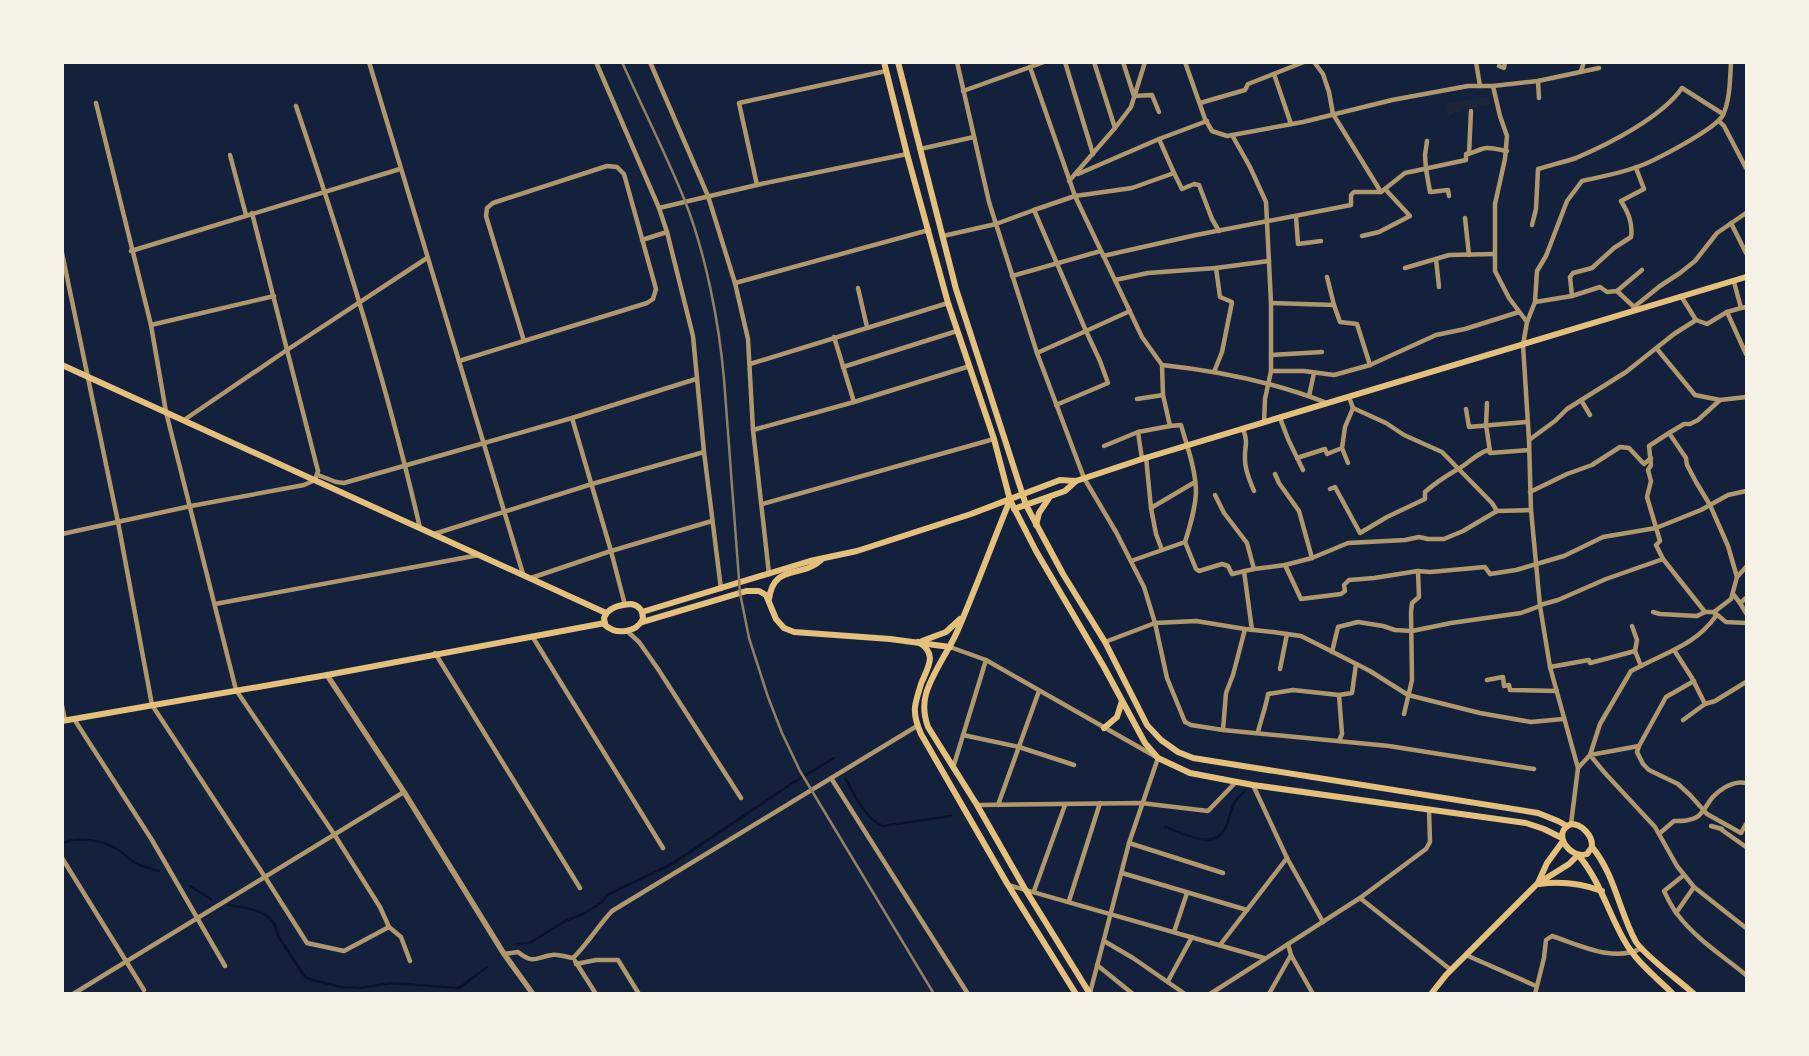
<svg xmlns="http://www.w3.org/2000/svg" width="1809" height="1056" viewBox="0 0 1809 1056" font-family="'PT Sans Narrow',sans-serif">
<rect width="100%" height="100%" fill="#14213d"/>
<path fill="#1d2539" d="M1488,97L1490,104L1464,109L1462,112H1455L1448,117L1447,105L1448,103Z"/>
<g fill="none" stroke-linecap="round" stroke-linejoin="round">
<g stroke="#0b132b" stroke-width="2.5">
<path d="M845,778C854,794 865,819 883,826L951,816"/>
<path d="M1165,827C1185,834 1217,853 1227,824C1233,806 1231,803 1246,790"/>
<path d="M62,844C75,836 102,840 115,848C123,852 129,859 137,864C144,867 152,869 159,871"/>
<path d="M190,886L211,899"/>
<path d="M229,905C250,909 275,910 278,936L305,977L313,980L341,987L360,988L391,983L459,988L487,967"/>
<path d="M517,944L530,943L565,921L583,914L601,903L609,894L672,864L791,784L834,758"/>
</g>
<g stroke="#b1986c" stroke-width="4.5">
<path d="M369,62L523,574"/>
<path d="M596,62L659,208L667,232L693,336L704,452L721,589"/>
<path d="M650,62L708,196L735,283L748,339L753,430L769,574"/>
<path d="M957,62L989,202L1037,353L1084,478L1116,532L1144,587L1155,623L1167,678L1185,722L1191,725L1223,730L1389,746L1534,769"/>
<path d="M1065,62L1093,154"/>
<path d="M1094,62L1115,128"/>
<path d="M1123,62L1134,96L1152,95L1159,112"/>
<path d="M1185,62L1205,119L1212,131L1227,136L1303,122L1392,100L1468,86H1493L1538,81L1599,68"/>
<path d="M1314,62L1323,74L1329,92L1333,114L1381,192"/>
<path d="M1476,62L1480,86"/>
<path d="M1499,66L1504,68L1505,62"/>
<path d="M1030,67L1075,196L1142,337L1162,365C1219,371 1274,382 1327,403"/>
<path d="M1581,71L1584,62"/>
<path d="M1274,74L1291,124"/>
<path d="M1538,81L1539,98"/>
<path d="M1493,86L1500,116L1507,136L1505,159L1495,204V271L1509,298L1527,322"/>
<path d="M963,91L1044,62"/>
<path d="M96,103L151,325L166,412L236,690L334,834L380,907L389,927L401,937L410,961"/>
<path d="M1200,103L1245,90L1248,84L1304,62"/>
<path d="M296,106C343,245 387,385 420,528"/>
<path d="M1719,121L1724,126L1746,168"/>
<path d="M1232,135L1250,167L1266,202L1271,303V371L1265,399L1264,423"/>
<path d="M1427,141L1425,155L1426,169L1430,192L1448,190L1449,196"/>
<path d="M920,149L974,137"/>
<path d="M1469,154L1471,111"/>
<path d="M230,155L246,215"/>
<path d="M1174,173L1182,189L1194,184L1199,185L1212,219L1219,231"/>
<path d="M1078,174L1159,139"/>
<path d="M1069,181L1115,128L1131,107L1145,62"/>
<path d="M757,185L739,103L886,71"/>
<path d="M659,208L761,184L907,154"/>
<path d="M1034,210L1075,196L1132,188L1174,173L1159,139L1207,121"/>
<path d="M1296,217L1298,244L1321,241"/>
<path d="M1465,218L1469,255"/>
<path d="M1731,223L1746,253"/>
<path d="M1532,225L1536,209L1538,169C1551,165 1564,162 1576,158C1609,144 1662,117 1682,88L1723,114"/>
<path d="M943,236L996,224L1034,210L1086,331L1037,353"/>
<path d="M1362,236L1379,232L1410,216L1385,189"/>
<path d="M642,240L667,232"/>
<path d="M131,251L400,169"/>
<path d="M62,253L118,522L152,705L265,877L307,943L344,951L389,927"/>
<path d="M1103,256L1196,235L1351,205V195L1354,192H1381L1405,173L1466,160V154C1473,153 1476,151 1482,149C1489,146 1499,150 1507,151"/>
<path d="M1436,259L1439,287"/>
<path d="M1405,268L1449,255L1495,254"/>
<path d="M1012,276L1101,251"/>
<path d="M1115,280L1148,273L1216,268"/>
<path d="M1734,282L1741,308L1746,307"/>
<path d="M735,283L929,230"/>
<path d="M858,288L867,327"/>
<path d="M1617,291L1634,307L1633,310"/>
<path d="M1572,296L1600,287L1607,292L1617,291L1642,270"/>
<path d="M1535,302L1572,296L1570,277L1573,273L1592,268L1614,248L1631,237C1633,223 1628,212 1621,201L1644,189L1636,168"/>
<path d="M1271,303L1334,305L1327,277"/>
<path d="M1334,305L1340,322L1357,324L1370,365"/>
<path d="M1634,307L1660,286L1680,273L1695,261L1717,233L1746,213"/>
<path d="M1741,308L1727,312L1746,354"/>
<path d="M1696,320L1707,324L1727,312"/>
<path d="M151,325L274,296"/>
<path d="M834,337L854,402"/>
<path d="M1657,349L1695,395L1720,400L1698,420L1690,424H1684L1669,433"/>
<path d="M1271,355L1322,352"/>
<path d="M459,361L647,303L653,299L656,289L624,174L617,167L607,166L493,203L487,208L486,216L524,341"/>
<path d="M750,364L948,303"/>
<path d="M843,367L957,331"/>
<path d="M1271,371H1304L1334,375L1370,365L1436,335L1465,329L1519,312"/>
<path d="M1214,372L1222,352L1232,302L1220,297L1216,268L1269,261"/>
<path d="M1309,396L1314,373"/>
<path d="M1349,397L1353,408L1386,423L1404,435L1442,452L1492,503L1497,511"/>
<path d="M1137,399L1163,395"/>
<path d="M1581,400L1590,415"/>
<path d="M1720,400L1746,397"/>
<path d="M1487,403L1486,425L1490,451"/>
<path d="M1056,405L1108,383L1100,361L1086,331L1130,311"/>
<path d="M1466,409L1469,427L1527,422"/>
<path d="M572,418L611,551L625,605"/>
<path d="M1280,418L1288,439L1303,470"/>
<path d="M184,420L287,350L427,258"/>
<path d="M1243,429C1249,445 1244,445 1245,460C1245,471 1250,481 1254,491"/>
<path d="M753,430L854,402L970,366"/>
<path d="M1529,440L1555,421L1567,409L1626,372L1674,334L1696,320L1681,296"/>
<path d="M1104,446L1138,432"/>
<path d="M1146,457L1151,508L1195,482"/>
<path d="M1297,458L1325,449L1327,454L1342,448"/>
<path d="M1142,459L1138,432L1170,426"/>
<path d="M1348,463L1342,448L1345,427L1353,408"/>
<path d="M1275,474L1279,483L1299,511L1312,558"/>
<path d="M318,475L336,482L344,483L572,418L696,379"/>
<path d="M1330,489L1335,487L1360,533L1387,517L1425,499V492C1435,483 1446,476 1458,469C1469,463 1476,454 1488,450L1490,453L1529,450"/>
<path d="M1530,492L1567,474L1592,465L1620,447L1629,448L1644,464L1651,458"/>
<path d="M1215,495L1224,513L1247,543L1254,569"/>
<path d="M762,504L994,439"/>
<path d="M1151,508L1156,534L1162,550"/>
<path d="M62,534L191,506L304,485L315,480L318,471L252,213"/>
<path d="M434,534L592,484L704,452"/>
<path d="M1185,542L1196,569L1199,571L1222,564L1228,566L1232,574L1254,569L1285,565L1301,599L1341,594L1345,591L1344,585L1349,580L1374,578L1418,571L1419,597L1412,603L1411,612L1412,680L1404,714"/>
<path d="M1663,559L1656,545L1660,541L1647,497L1651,481L1648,470L1651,465L1649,446L1669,433L1686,458L1687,465L1696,482L1710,505L1728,546L1737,577"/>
<path d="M1131,561L1185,542C1190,526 1195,510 1196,493C1196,470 1187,446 1181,425L1170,426L1163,395L1162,365"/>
<path d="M1285,565L1312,558L1348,543L1405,540L1419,537L1428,539H1444L1463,531L1497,511L1531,510"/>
<path d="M1244,571L1252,630"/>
<path d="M1418,571L1430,572L1485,567L1490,574L1516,570L1564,556L1603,537L1656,528L1701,510L1728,495L1746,491"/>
<path d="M531,578L611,551L712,521"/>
<path d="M1733,594L1740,603L1746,598"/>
<path d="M1740,603L1746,613"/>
<path d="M215,604L479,555"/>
<path d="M1540,605L1558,600L1606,579L1663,559L1705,612H1714L1731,599L1737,577L1746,567"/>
<path d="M1653,612L1660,614L1697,616L1705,612"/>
<path d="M1715,613L1726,622L1746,623"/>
<path d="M1632,626L1637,640L1635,651L1641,666C1670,651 1696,644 1716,616L1714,612"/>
<path d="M627,631L639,642L658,669L741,798"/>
<path d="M532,636L663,848"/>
<path d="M1105,642L1155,623L1196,621L1245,629L1273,632L1301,636L1323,647L1370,671L1408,695L1480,713L1531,722L1563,719"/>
<path d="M950,647L986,660L1158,758L1129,843L1090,993"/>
<path d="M1674,650L1692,678L1705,704L1715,701L1746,682"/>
<path d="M1332,652L1338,627L1358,622L1383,626L1395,630L1412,631L1451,623L1521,613L1540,606"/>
<path d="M435,653L580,888"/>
<path d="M1641,666L1631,671L1600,724L1590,755L1578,768L1550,667L1540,606L1531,510L1529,440L1523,345L1527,322L1535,302L1537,271L1546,256L1567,201L1582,181C1599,177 1617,174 1634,168C1651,163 1716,129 1723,115C1730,100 1730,80 1731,62"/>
<path d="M1550,667L1589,660L1590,663L1635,651"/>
<path d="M1280,669L1287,634"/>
<path d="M1487,680L1503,677L1504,686L1509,685L1510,690L1557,691"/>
<path d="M1694,681L1666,697L1639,746L1637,752L1643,764L1649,770L1678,784L1690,795L1707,814L1741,833L1746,824"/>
<path d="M62,706L65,720"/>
<path d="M74,719L152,840L225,966"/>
<path d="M1683,720L1705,704"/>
<path d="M1223,730L1226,693L1233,675L1245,629"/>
<path d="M1258,732C1261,719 1266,707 1268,694L1293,690L1339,695"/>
<path d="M963,735L1019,747L1074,765"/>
<path d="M1339,741L1342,734L1339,695L1352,693L1356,664"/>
<path d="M1639,746L1590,755L1604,772L1655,827L1677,866L1694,887L1746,928"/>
<path d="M953,768L986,660"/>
<path d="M831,778L968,994"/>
<path d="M1253,785L1287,858L1323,922"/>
<path d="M977,805L1141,803L1208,811L1236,782"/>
<path d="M998,805L1039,691"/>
<path d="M1571,824L1578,768"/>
<path d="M1711,826L1722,829"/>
<path d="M1722,830L1746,847"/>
<path d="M1660,833L1674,821C1683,821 1690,821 1697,817C1704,812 1707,804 1712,798C1720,789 1734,780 1746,783"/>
<path d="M1129,843L1223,873"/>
<path d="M62,858L144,990"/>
<path d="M1122,873L1247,910"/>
<path d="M1684,875L1664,891C1668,899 1672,908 1678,915C1696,939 1723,956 1746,975"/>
<path d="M1008,885L1264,958"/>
<path d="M1034,891L1065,805"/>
<path d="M1360,898L1426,849L1430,842L1429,809"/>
<path d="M1069,901L1100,803"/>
<path d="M1676,913L1694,887"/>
<path d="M1174,932L1187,893"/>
<path d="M1104,941L1133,958L1185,994"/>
<path d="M1288,944L1291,955L1313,994"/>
<path d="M1220,945L1287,858"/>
<path d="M504,954L518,952C534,965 536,957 552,955C558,954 566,957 573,958C588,943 598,926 612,911L917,726"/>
<path d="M1466,955L1536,986"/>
<path d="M575,961L596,994"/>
<path d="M576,964L596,960H618L639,994"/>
<path d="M1097,965L1133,994"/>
<path d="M1168,981L1192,937"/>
<path d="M73,994L404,792"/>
<path d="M1210,994L1360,898L1451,970"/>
<path d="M1269,994L1291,955"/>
<path d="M1535,994L1544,958L1546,940L1552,936C1580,945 1614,963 1642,948"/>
</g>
<path stroke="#b1986c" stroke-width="5.5" d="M327,675L404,792L504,954L533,994"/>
<g stroke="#e5c07b" stroke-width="6">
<path d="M884,62L907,154L948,303L994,439L1010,500L1036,551L1104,667L1145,743L1158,758L1190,773L1253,785L1526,823L1544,829L1562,838"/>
<path d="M898,62L956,289L1026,505L1063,574L1105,642L1147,725L1161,740L1178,752L1193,758L1538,813L1558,821L1567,826"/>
<path d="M62,365L606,613"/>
<path d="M1010,500C992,544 976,588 957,632C948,652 932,673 926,694C923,705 924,716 928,727L977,805L1025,889L1090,994"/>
<path d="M1014,509L1065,491L1076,481"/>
<path d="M1036,525L1039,513L1049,498"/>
<path d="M769,599C774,563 801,579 821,560"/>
<path d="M631,604C639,605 643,611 643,619C636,633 616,635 605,625L604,618C608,607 620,605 631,604Z"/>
<path d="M642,612L810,561L857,551L971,514L1060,480L1076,481L1142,459L1746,277"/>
<path d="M642,622L746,591H759L766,595L776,619L784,628L794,632L890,639L950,647"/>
<path d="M922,641L946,632L960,619"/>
<path d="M918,642C939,654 927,668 921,684C919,691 916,699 915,707C914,717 917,725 921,734L1008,885L1076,994"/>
<path d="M62,721L327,675L605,623"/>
<path d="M1104,728L1117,717L1122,701"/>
<path d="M1571,824C1582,824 1593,836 1592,847L1587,854C1571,860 1550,833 1571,824Z"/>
<path d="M1592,847C1615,875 1619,911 1636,942C1645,956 1680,981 1694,994"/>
<path d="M1579,856C1600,881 1608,912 1624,940C1636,962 1656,977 1673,994"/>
<path d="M1538,883L1547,863L1563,841"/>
<path d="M1539,884C1561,881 1580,883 1602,891"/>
<path d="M1431,994L1446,975L1537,884L1569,864L1578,855"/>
</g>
<path stroke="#918062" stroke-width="2.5" d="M622,62C643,109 666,154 685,201C706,255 719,322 724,379L740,593L749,638L768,697L782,733L800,771L934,994"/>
</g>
<rect width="1809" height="1056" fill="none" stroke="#f6f1e7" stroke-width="128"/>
</svg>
